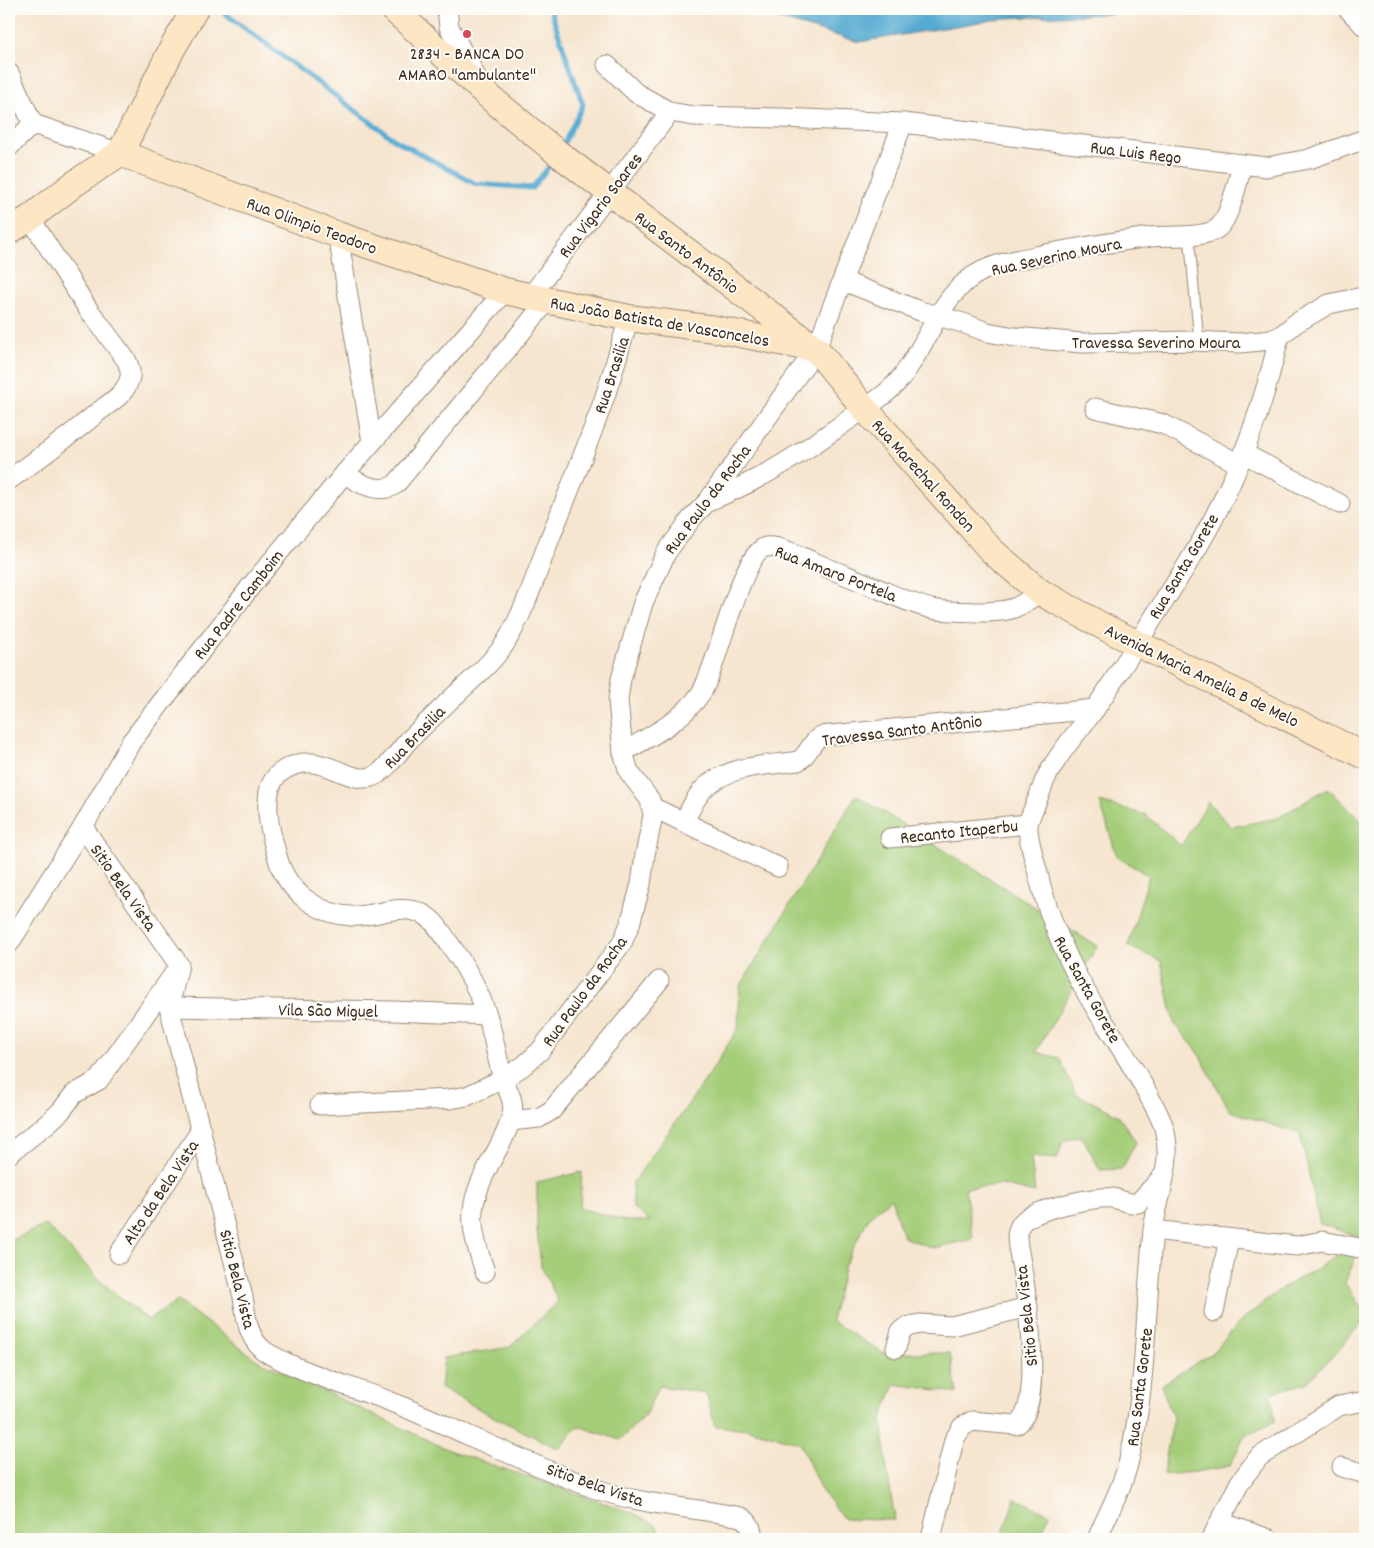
<svg xmlns="http://www.w3.org/2000/svg" width="1374" height="1548" viewBox="0 0 1374 1548" font-family="Dekko,sans-serif">
<rect width="100%" height="100%" fill="#fdfcf7"/>
<filter id="ink" filterUnits="userSpaceOnUse"><feTurbulence type="fractalNoise" baseFrequency=".02" numOctaves="2"/><feDisplacementMap in="SourceGraphic" scale="10" xChannelSelector="R" yChannelSelector="G"/><feConvolveMatrix kernelMatrix="1 2 1 2 8 2 1 2 1" color-interpolation-filters="sRGB"/></filter>
<filter id="wash" filterUnits="userSpaceOnUse"><feTurbulence type="fractalNoise" baseFrequency=".0096" numOctaves="4" result="noise"/><feDisplacementMap in="SourceGraphic" scale="20" xChannelSelector="R" yChannelSelector="G"/><feGaussianBlur stdDeviation="1.12" result="paint"/><feColorMatrix in="noise" values="0 0 0 0 0 0 0 0 0 0 0 0 0 0 0 0 0 1.4 0 .05"/><feComposite in="paint" operator="in"/></filter>
<g filter="url(#wash)">
<rect width="100%" height="100%" fill="#f6e5cf"/>
<g fill="#a5ce7a" stroke="#707c4c">
<path d="M1328,788L1365,825V1234L1345,1283L1365,1314V1319L1336,1353L1306,1383L1271,1393L1275,1421L1244,1436L1230,1466L1195,1472L1163,1475L1173,1417L1161,1385L1211,1354L1242,1320L1281,1289L1316,1269L1363,1238L1320,1224L1300,1134L1230,1111L1198,1052L1174,1023L1161,961L1128,946L1149,876L1117,857L1100,802L1146,815L1181,846L1208,802L1231,827L1278,818Z"/>
<path d="M856,795L1097,946L1036,1052L1059,1058L1076,1094L1118,1115L1136,1142L1122,1169L1100,1170L1082,1136L1063,1141L1057,1159L1031,1157L1035,1193L1002,1185L965,1188L973,1239L933,1248L903,1237L891,1198L869,1217L845,1264L831,1321L883,1353H950L957,1393L895,1384L882,1417L887,1471L895,1520L844,1519L821,1490L800,1443L749,1429L715,1426L706,1393L659,1386L645,1415L620,1440L578,1426L559,1449L492,1416L441,1388L444,1358L510,1347L558,1301L541,1266L537,1230V1182L582,1172L580,1208L626,1221H650L633,1208L632,1184L711,1072L738,1028L740,987Z"/>
<path d="M46,1225L104,1284L148,1320L178,1301L257,1360L451,1451L631,1512L656,1525L663,1539H9V1241Z"/>
<path d="M1015,1498L1050,1514L1038,1539H1001Z"/>
</g>
<path fill="#56abd2" stroke="#486a78" d="M743,9H1134L1110,14L1005,18L859,42Z"/>
<g fill="none" stroke-linecap="round" stroke-linejoin="round">
<g stroke="#56abd2" stroke-width="5">
<path d="M219,9L395,140L476,184L532,188L555,159"/>
<path d="M550,9L583,105L562,147"/>
</g>
</g>
</g>
<g filter="url(#ink)">
<g fill="none" stroke-linecap="round" stroke-linejoin="round">
<g stroke="#988876" stroke-width="11">
<path id="lane" d="M1189,235L1199,341"/>
</g>
<g stroke="#988876" stroke-width="21">
<g id="street">
<path d="M447,9L449,27L478,80"/>
<path d="M1348,9L1365,27"/>
<path d="M607,65L636,93L670,112L693,116L780,118L903,123L1266,167L1309,159L1365,139"/>
<path d="M9,73L33,124L120,153"/>
<path d="M9,147L33,124"/>
<path d="M338,235L372,442"/>
<path d="M843,281L920,311L963,323L987,332L1015,337L1082,343L1192,341L1240,343L1261,341L1279,337L1296,323L1329,304L1358,298L1365,299"/>
<path d="M530,297L670,112"/>
<path d="M1095,408L1163,424L1239,464"/>
<path d="M1243,453L1340,504"/>
<path d="M345,473C358,484 381,495 396,484L547,301"/>
<path d="M9,480C39,458 69,437 98,412C108,404 123,396 128,383C132,375 130,369 127,361L88,309L30,218"/>
<path d="M708,501C761,481 808,449 854,416C872,403 890,393 903,375C929,342 941,291 982,271C1003,261 1027,258 1051,253C1084,247 1118,241 1151,237C1168,235 1205,239 1218,228C1230,218 1238,180 1242,165"/>
<path d="M623,752C650,737 683,720 701,693C717,669 741,552 766,547C779,545 804,558 816,563C834,571 853,578 872,586C891,594 911,604 932,609C947,612 962,611 977,612C989,612 1000,612 1011,609C1022,606 1031,598 1040,592"/>
<path d="M652,807L778,867"/>
<path d="M684,822C690,809 698,792 709,784C736,764 768,766 798,761C809,755 810,742 821,736L1095,709"/>
<path d="M83,827L179,965L169,1007L243,1297C246,1315 247,1336 262,1349C269,1355 277,1358 285,1362C317,1377 351,1387 384,1399C454,1427 522,1462 593,1488C641,1505 691,1507 741,1517C750,1522 752,1529 753,1539"/>
<path d="M890,838L1028,824"/>
<path d="M9,944L83,827L131,742L251,586L345,473L505,291"/>
<path d="M169,1007L394,1011L487,1015"/>
<path d="M320,1105L450,1099L467,1096L503,1079L523,1066L540,1051L622,943L630,924L641,884L645,855L653,815L650,800L629,772L623,752L618,700L621,679L643,603L666,553L691,519L708,501L816,349L903,123"/>
<path d="M510,1121L539,1118L552,1110L659,981"/>
<path d="M9,1154L48,1123L61,1111L74,1094L99,1080L173,975"/>
<path d="M1153,1230L1297,1246L1322,1241L1365,1249"/>
<path d="M119,1254L201,1130"/>
<path d="M485,1272C469,1223 466,1208 491,1161C499,1147 509,1130 512,1114C515,1099 507,1091 503,1078C496,1057 494,1035 487,1015C479,990 466,967 451,946C443,935 434,918 421,913C397,903 374,918 351,916C323,915 295,897 283,872C278,863 276,851 273,841C270,829 267,816 268,803C268,790 272,777 284,770C321,748 344,784 371,777C384,774 399,751 408,741C420,729 433,717 445,705C465,685 488,668 504,645C524,614 537,572 550,538C568,494 586,449 602,405C612,376 620,347 629,318"/>
<path d="M1214,1312L1229,1239"/>
<path d="M896,1348L901,1331L906,1327L920,1324L952,1326L1028,1307"/>
<path d="M1342,1467L1365,1474"/>
<path d="M1220,1522L1269,1539"/>
<path d="M931,1539L954,1440L962,1427L972,1421L1016,1425C1047,1408 1024,1278 1018,1247C1017,1239 1016,1231 1021,1224C1029,1210 1095,1196 1112,1198C1121,1199 1128,1205 1138,1203L1164,1175"/>
<path d="M1097,1539C1108,1513 1123,1487 1129,1460C1147,1386 1145,1307 1153,1231C1157,1197 1174,1163 1164,1128C1161,1118 1155,1107 1150,1098C1135,1069 1117,1042 1099,1014C1071,969 1049,922 1037,870C1034,859 1027,835 1028,825C1029,817 1035,807 1037,800C1041,792 1043,783 1047,776C1060,750 1081,729 1097,706C1127,660 1156,614 1185,568C1230,497 1261,418 1279,337"/>
<path d="M1211,1539L1240,1482L1259,1457L1339,1406L1365,1401"/>
</g>
</g>
<g stroke="#988876" stroke-width="28">
<g id="secondary">
<path d="M393,9L493,100L559,154L816,349L864,408L992,551L1040,592L1108,629L1365,756"/>
<path d="M120,153L338,235L505,291L629,318L715,329L810,348"/>
<path d="M9,231L30,218L74,184L120,153L172,49L195,9"/>
</g>
</g>
<use href="#lane" stroke="#fff" stroke-width="9"/>
<use href="#street" stroke="#fff" stroke-width="19"/>
<use href="#secondary" stroke="#fce6c4" stroke-width="26"/>
</g>
</g>
<circle fill="#d1495b" stroke="#fdfcf7" stroke-width="2" cx="467" cy="34" r="5"/>
<g text-anchor="middle" stroke-width="4" stroke-linejoin="round" paint-order="stroke">
<g font-size="18" fill="#3b2a1e" stroke="#fdfcf7">
<text x="467" y="59">2834 - BANCA DO<tspan x="467" dy="21">AMARO "ambulante"</tspan></text>
</g>
<g font-size="18" fill="#3b2a1e" stroke="#fdfcf7">
<text transform="translate(1136 152) rotate(7)" y="6">Rua Luis Rego</text>
<text transform="translate(600 205) rotate(-53)" y="6">Rua Vigario Soares</text>
<text transform="translate(312 225) rotate(20)" y="6">Rua Olimpio Teodoro</text>
<text transform="translate(687 252) rotate(37)" y="6">Rua Santo Antônio</text>
<text transform="translate(1056 256) rotate(-12)" y="6">Rua Severino Moura</text>
<text transform="translate(660 321) rotate(10)" y="6">Rua João Batista de Vasconcelos</text>
<text x="1156" y="348">Travessa Severino Moura</text>
<text transform="translate(611 375) rotate(-72)" y="6">Rua Brasilia</text>
<text transform="translate(924 475) rotate(48)" y="6">Rua Marechal Rondon</text>
<text transform="translate(707 499) rotate(-53)" y="6">Rua Paulo da Rocha</text>
<text transform="translate(1183 566) rotate(-59)" y="6">Rua Santa Gorete</text>
<text transform="translate(836 573) rotate(21)" y="6">Rua Amaro Portela</text>
<text transform="translate(238 604) rotate(-52)" y="6">Rua Padre Camboim</text>
<text transform="translate(1202 675) rotate(26)" y="6">Avenida Maria Amelia B de Melo</text>
<text transform="translate(902 730) rotate(-7)" y="6">Travessa Santo Antônio</text>
<text transform="translate(414 737) rotate(-46)" y="6">Rua Brasilia</text>
<text transform="translate(959 831) rotate(-6)" y="6">Recanto Itaperbu</text>
<text transform="translate(124 887) rotate(55)" y="6">Sitio Bela Vista</text>
<text transform="translate(1088 989) rotate(61)" y="6">Rua Santa Gorete</text>
<text transform="translate(584 991) rotate(-54)" y="6">Rua Paulo da Rocha</text>
<text transform="translate(328 1010) rotate(1)" y="6">Vila São Miguel</text>
<text transform="translate(160 1192) rotate(-56)" y="6">Alto da Bela Vista</text>
<text transform="translate(238 1279) rotate(76)" y="6">Sitio Bela Vista</text>
<text transform="translate(1026 1316) rotate(-96)" y="6">Sitio Bela Vista</text>
<text transform="translate(1139 1387) rotate(-83)" y="6">Rua Santa Gorete</text>
<text transform="translate(595 1484) rotate(19)" y="6">Sitio Bela Vista</text>
</g>
</g>
<rect width="1374" height="1548" fill="none" stroke="#fdfcf7" stroke-width="30"/>
</svg>
